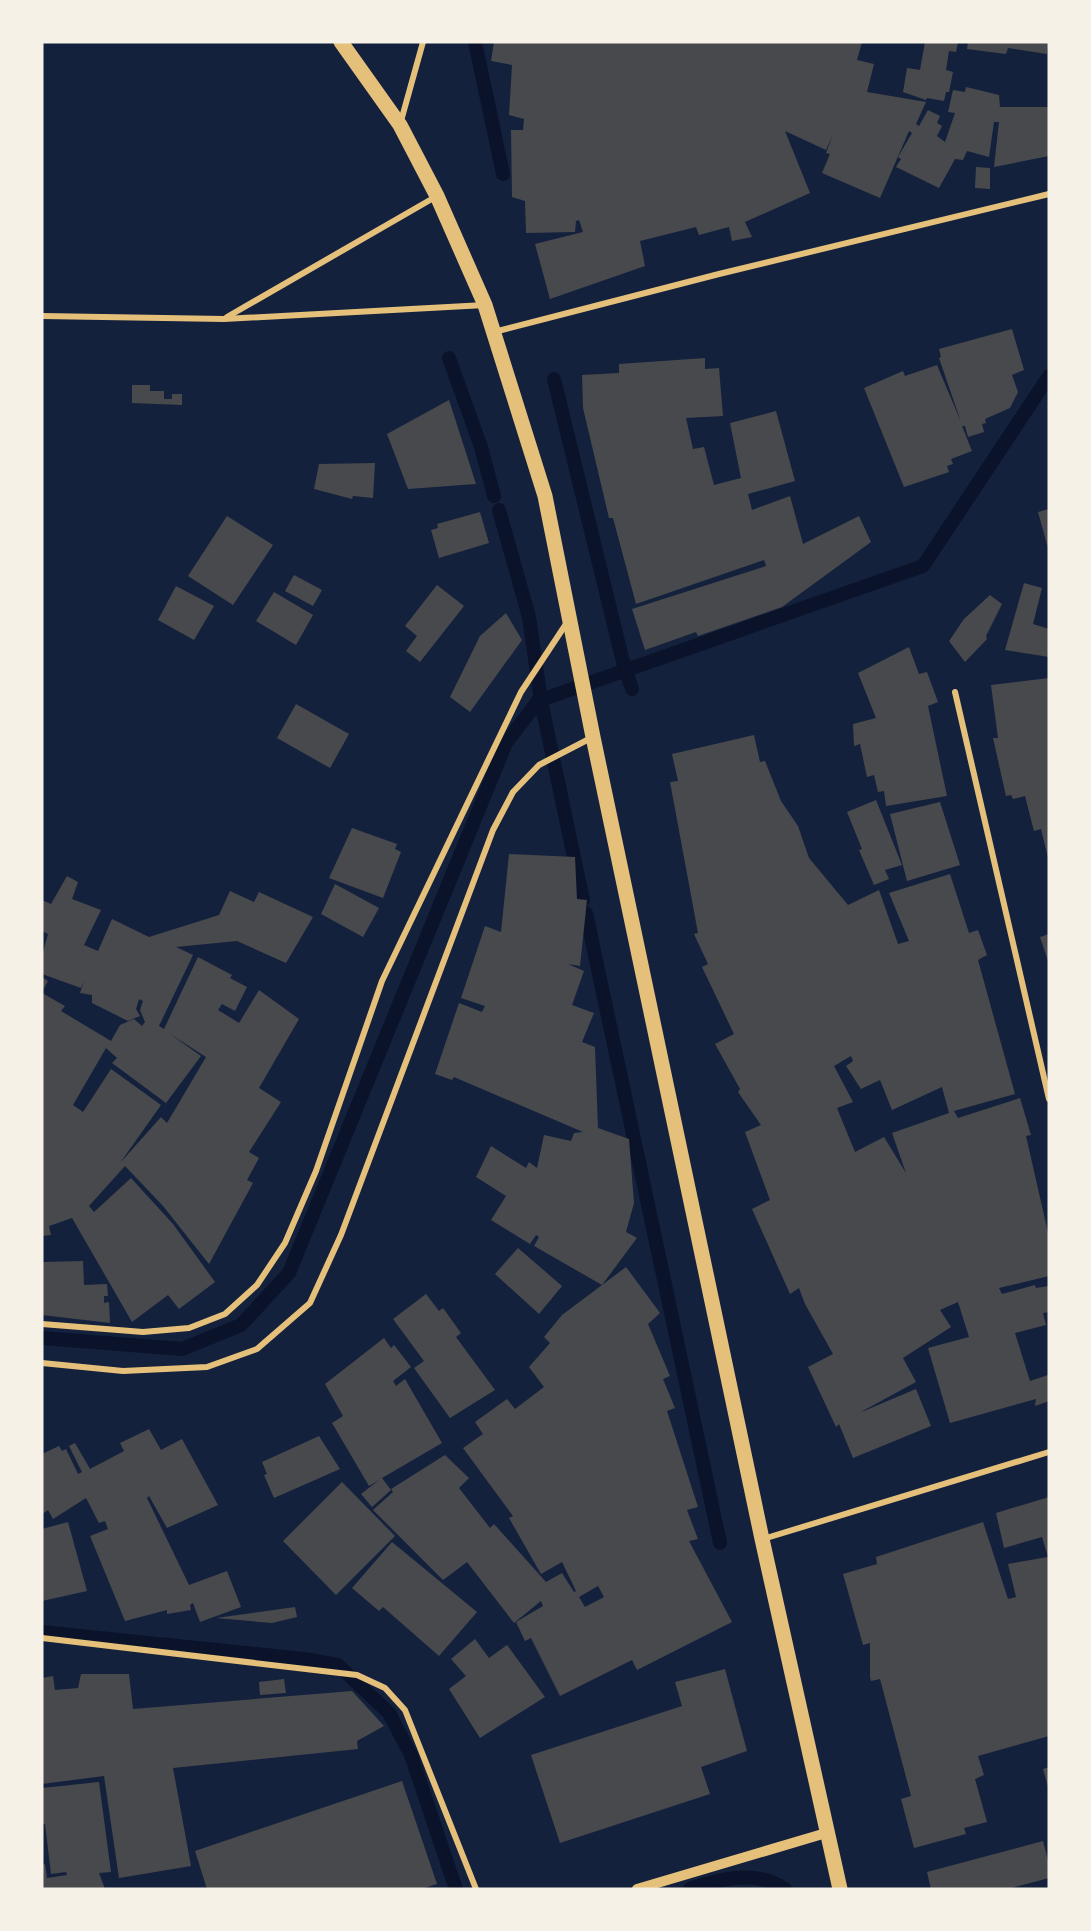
<svg xmlns="http://www.w3.org/2000/svg" width="1091" height="1931" viewBox="0 0 1091 1931" font-family="Commissioner,sans-serif">
<rect width="100%" height="100%" fill="#14213d"/>
<g fill="none" stroke-linecap="round" stroke-linejoin="round">
<g stroke="#0b132b" stroke-width="14">
<path d="M475,42L503,174"/>
<path d="M449,358L481,447L494,496"/>
<path d="M554,379L623,662L632,689"/>
<path d="M499,510L529,617L541,701L583,900"/>
<path d="M586,913L720,1543"/>
<path d="M42,1338L182,1349L241,1325L289,1273L506,743L538,701L923,566L1049,376"/>
<path d="M42,1632L304,1659L338,1665L389,1713L411,1755L456,1889"/>
<path d="M690,1889C720,1879 756,1869 785,1889"/>
</g>
</g>
<g fill="#48494c" fill-rule="evenodd">
<path d="M494,42H862L857,60L874,64L867,92L926,102L916,124L919,126L928,110L940,116L937,123L942,126L937,136L945,142L955,113L948,112L953,90L965,92L966,87L999,95L1000,107H1049V156L994,167L999,122H994L989,157L967,151L963,160L955,159L939,188L896,167L901,159L898,157L912,133L909,131L880,198L822,173L830,154L826,153L833,134L826,150L785,131L810,193L745,222L752,237L732,241L729,227L699,235L696,227L640,241L645,266L550,299L535,244L583,232L579,220L576,221L575,232L526,233L525,201L512,197L511,130H523L524,119L509,115L512,65L491,61Z"/>
<path d="M925,42H958L956,52L949,51L946,70L953,72L949,92H946L944,101L927,98L926,100L903,92L907,68L920,70Z"/>
<path d="M968,42H1048L1047,54L1008,48L1006,54L967,49Z"/>
<path d="M976,167L990,168V189L975,188Z"/>
<path d="M1012,329L1024,370L1012,375L1018,392L1010,408L985,419L986,423L982,424L984,432L968,437L965,426H962L972,451L951,459L953,464L947,466L949,472L904,487L864,388L903,371L905,376L937,365L961,422L939,358L941,357L939,349Z"/>
<path d="M705,358V369L719,368L723,416L686,418L693,449L704,447L714,485L741,478L730,423L776,411L795,481L748,494L752,510L790,496L803,544L859,516L871,542L782,607L698,636L696,632L645,650L632,609L766,566L764,560L636,604L613,518H609L583,408L582,375L619,373V364Z"/>
<path d="M132,385H150V391H164V399H172V394H182V405L132,403Z"/>
<path d="M449,400L476,484L408,489L387,434Z"/>
<path d="M375,463L373,498L353,496L352,499L314,489L319,464Z"/>
<path d="M1049,509V548H1048L1038,512Z"/>
<path d="M480,512L489,543L439,558L431,530L438,528L437,524Z"/>
<path d="M227,516L273,545L233,605L188,576Z"/>
<path d="M294,575L322,590L313,606L285,591Z"/>
<path d="M1024,583L1042,588L1033,624L1049,629V657L1005,650Z"/>
<path d="M437,585L464,606L420,662L406,651L417,636L405,626Z"/>
<path d="M176,586L214,606L194,640L158,620Z"/>
<path d="M274,592L313,615L296,645L256,621Z"/>
<path d="M990,595L1002,604L986,636L987,639L965,662L949,641L964,619Z"/>
<path d="M506,613L522,640L470,712L450,697L480,636Z"/>
<path d="M909,647L919,674L927,672L938,702L928,706L947,796L886,806L884,791L878,792L874,775L867,777L860,744L854,746L853,724L876,718L858,673Z"/>
<path d="M1049,678V858H1048L1041,829L1034,831L1025,796L1013,799L1011,795L1006,796L993,738H998L991,685Z"/>
<path d="M296,704L349,734L330,768L277,738Z"/>
<path d="M754,735L760,762L765,761L781,801L798,826L809,858L848,905L879,890L898,944L909,941L889,893L950,874L969,933L978,930L987,955L978,960L1015,1094L954,1111L958,1118L1020,1098L1031,1135L1026,1136L1049,1237V1276L999,1288L1002,1294L1035,1285L1036,1288L1049,1286V1312L1043,1313L1046,1325L1015,1333L1030,1381L1048,1375L1049,1401L1035,1406L1036,1399L950,1423L928,1348L969,1337L958,1302L940,1310L951,1327L903,1358L916,1382L859,1413L916,1389L931,1426L853,1458L839,1424L836,1427L808,1367L833,1354L805,1304L799,1288L790,1294L752,1209L770,1200L745,1132L761,1125L738,1092L740,1089L715,1044L734,1034L702,967L708,964L694,934L698,933L670,782L678,781L672,754ZM851,1056L853,1061L846,1066L861,1089L880,1080L892,1110L942,1087L949,1113L892,1133L906,1173L884,1137L855,1152L837,1108L853,1102L834,1066Z"/>
<path d="M876,800L902,865L885,870L889,879L874,885L859,850L862,849L847,812Z"/>
<path d="M940,802L960,865L907,881L890,814Z"/>
<path d="M352,828L397,844L395,849L401,852L383,898L329,878Z"/>
<path d="M509,854L575,857L577,899L587,900L580,966L568,964L584,971L572,1005L594,1013L582,1042L595,1047L598,1128L629,1139L634,1203L626,1232L637,1238L602,1285L534,1246L539,1237L536,1235L530,1244L491,1220L506,1196L476,1177L491,1146L526,1168L529,1162L537,1168L544,1135L571,1141L574,1133L583,1132L454,1077L452,1080L435,1074L459,1003L482,1012L485,1006L461,998L485,926L501,932Z"/>
<path d="M67,876L78,882L72,899L101,910L84,945L98,951L112,919L149,937L219,915L230,891L254,902L259,892L313,917L286,963L237,941L176,947L193,955L159,1026L164,1029L198,957L232,975L230,978L247,987L235,1011L222,1004L218,1010L239,1023L259,990L299,1019L259,1088L281,1102L249,1152L259,1158L247,1180L253,1183L209,1264L163,1206L125,1166L89,1206L94,1212L131,1178L173,1224L215,1282L179,1309L168,1295L132,1322L72,1218L49,1226L51,1235L42,1236V993L65,1006L61,1011L111,1041L120,1025L134,1019L142,1026L145,1022L140,1010L143,1001L139,999L136,1009L140,1016L128,1021L92,1003V995L80,993L84,981L81,988L42,974V956L48,934L42,931V900L51,904ZM170,1034L206,1057L167,1123L161,1117L120,1163L161,1105L111,1069L83,1112L73,1105L106,1048L117,1058L112,1063L166,1103L201,1056Z"/>
<path d="M335,884L379,908L363,937L321,914Z"/>
<path d="M1049,934V964L1040,937Z"/>
<path d="M42,977L48,981L42,992Z"/>
<path d="M518,1248L562,1286L539,1314L495,1274Z"/>
<path d="M83,1261L84,1285L107,1284L108,1296H104V1303L109,1302L110,1323L42,1315V1262Z"/>
<path d="M626,1267L660,1313L648,1324L670,1376L663,1379L675,1408L667,1411L698,1507L687,1510L698,1539L689,1541L732,1622L637,1670L632,1660L560,1696L531,1638L525,1641L516,1622L543,1606L541,1601L514,1623L467,1562L443,1580L373,1510L393,1492L391,1489L445,1455L469,1478L459,1488L490,1528L494,1524L546,1582L562,1573L574,1592L576,1591L562,1562L541,1574L509,1518L513,1516L463,1448L483,1434L475,1422L507,1399L515,1409L544,1387L529,1367L550,1343L544,1337L562,1315ZM598,1586L604,1597L585,1607L579,1597Z"/>
<path d="M426,1294L439,1311L443,1308L461,1333L456,1337L495,1390L450,1418L414,1368L424,1361L393,1319Z"/>
<path d="M384,1338L391,1348L394,1345L411,1367L393,1381L396,1386L405,1379L442,1443L382,1478L391,1490L372,1507L361,1494L379,1480L369,1486L332,1423L343,1416L325,1384Z"/>
<path d="M149,1429L161,1450L182,1439L218,1505L167,1528L149,1496L147,1498L189,1585L227,1571L241,1607L200,1622L193,1603L190,1605L191,1610L167,1614V1610L125,1621L90,1536L108,1529L105,1521L99,1523L86,1498L53,1519L48,1510L44,1513L42,1509V1454L59,1446L62,1451L66,1449L78,1474L82,1472L69,1446L75,1443L90,1469L124,1451L120,1443Z"/>
<path d="M319,1436L340,1469L274,1498L264,1475L267,1474L262,1462Z"/>
<path d="M342,1482L395,1536L336,1595L283,1541Z"/>
<path d="M1049,1497V1736L978,1756L984,1775L975,1779L987,1822L964,1828L966,1834L914,1848L901,1799L911,1796L880,1679L871,1681L870,1677V1643L863,1645L843,1574L877,1564L876,1557L983,1522L1008,1599L1016,1597L1008,1564L1048,1557L1042,1537L1004,1548L996,1513Z"/>
<path d="M68,1522L87,1591L42,1601V1529Z"/>
<path d="M392,1542L477,1612L439,1656L383,1607L379,1611L352,1588Z"/>
<path d="M295,1607L297,1617L272,1623L216,1618Z"/>
<path d="M475,1639L489,1658L507,1645L545,1697L480,1738L449,1689L466,1676L451,1659Z"/>
<path d="M725,1669L747,1751L701,1767L710,1794L560,1843L531,1755L682,1706L675,1682Z"/>
<path d="M81,1674H129L133,1709L352,1691L384,1726L357,1741L358,1749L173,1768L191,1866L119,1878L104,1776L42,1784V1678L53,1676L55,1690L78,1688Z"/>
<path d="M284,1679L286,1693L260,1695L259,1682Z"/>
<path d="M1049,1767V1787H1048L1043,1769Z"/>
<path d="M402,1781L437,1884L421,1889H207L195,1851Z"/>
<path d="M99,1782L111,1872L99,1873L105,1889H42V1865L45,1864L47,1878L67,1875L66,1872L51,1874L45,1824H42V1788Z"/>
<path d="M1043,1841L1049,1864V1878L1008,1889H931L927,1872Z"/>
</g>
<g fill="none" stroke-linecap="round" stroke-linejoin="round">
<g stroke="#e5c07b" stroke-width="6">
<path d="M401,121L423,42"/>
<path d="M42,316L224,319L485,305"/>
<path d="M227,317L437,196"/>
<path d="M494,332L719,274L1049,194"/>
<path d="M955,692L1049,1099"/>
<path d="M42,1324L143,1332L189,1328L225,1314L257,1285L285,1243L316,1171L382,981L521,692L568,621"/>
<path d="M42,1363L123,1371L207,1367L257,1349L310,1303L341,1235L493,830L513,792L539,765L591,738"/>
<path d="M763,1539L1049,1452"/>
<path d="M42,1638L357,1675L385,1688L405,1710L476,1889"/>
</g>
<path stroke="#e5c07b" stroke-width="10" d="M637,1889L826,1833"/>
<path stroke="#e5c07b" stroke-width="15" d="M341,42L400,125L437,196L485,305L545,496L593,737L762,1539L840,1889"/>
</g>
<rect width="1091" height="1931" fill="none" stroke="#f6f1e7" stroke-width="87"/>
</svg>
